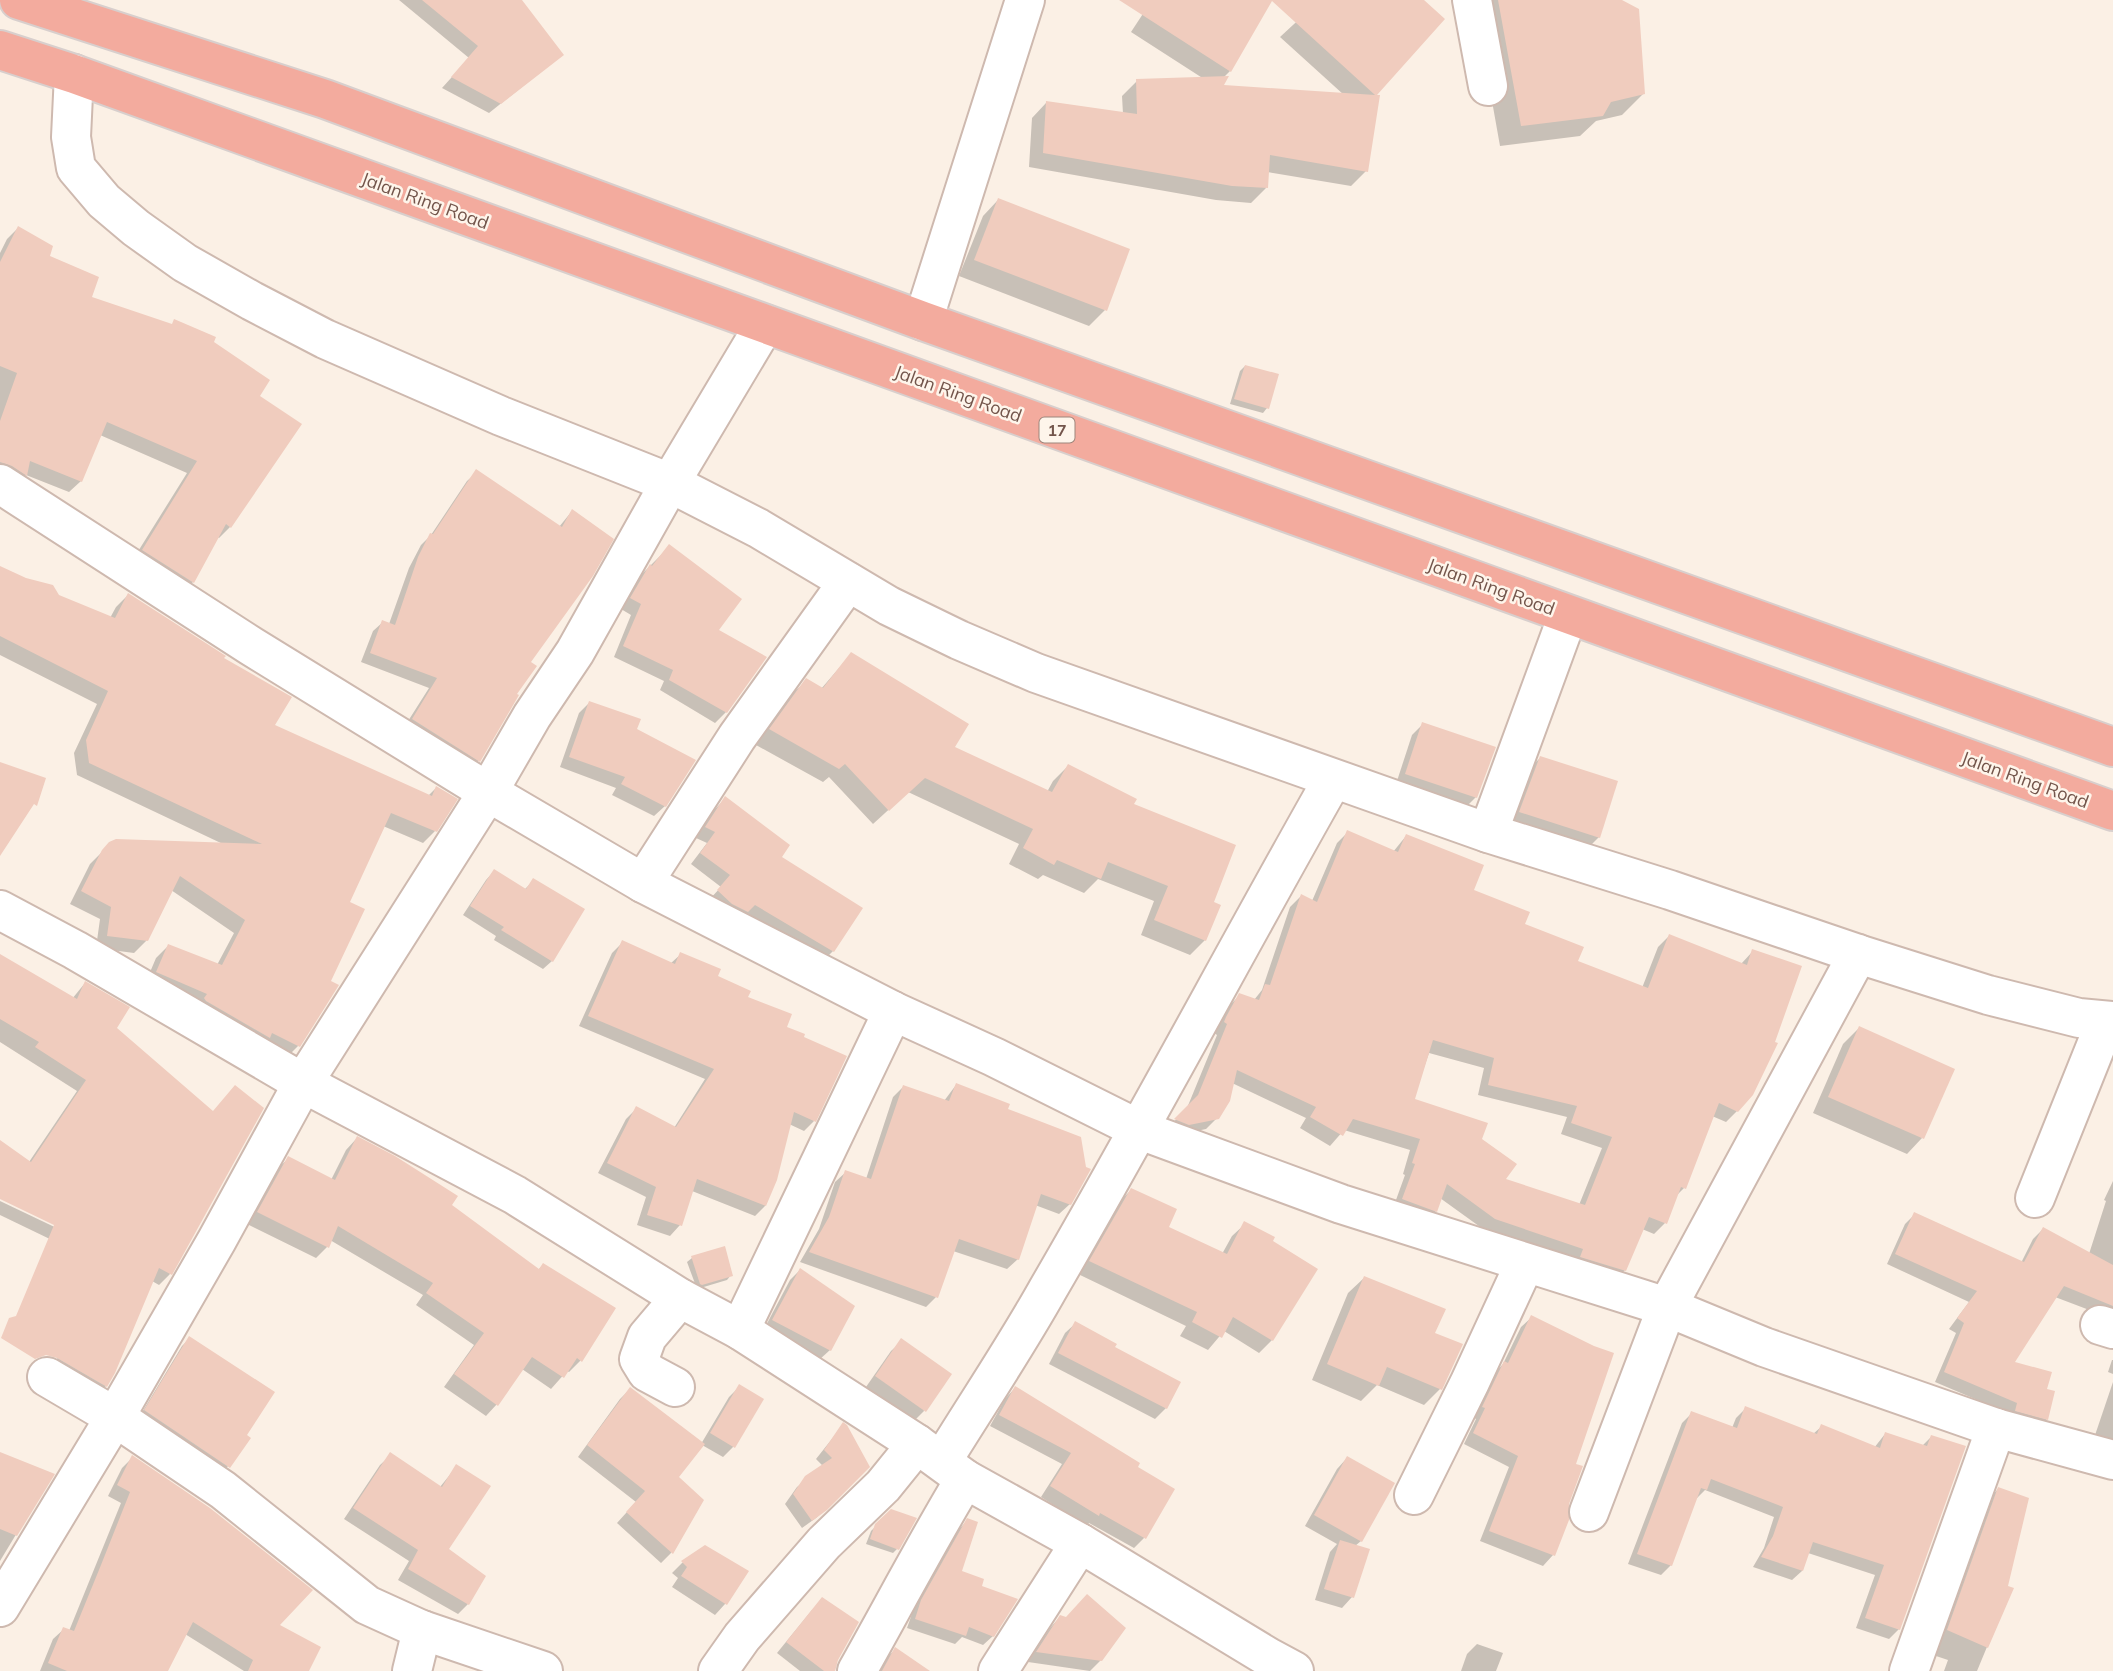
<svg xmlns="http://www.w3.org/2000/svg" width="2113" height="1671" viewBox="0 0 2113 1671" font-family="Mulish,sans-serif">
<rect width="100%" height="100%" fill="#fbf0e5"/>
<g fill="#0003" fill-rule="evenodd">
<path d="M399,0H504L562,55L489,113L442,88L469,58Z"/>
<path d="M1152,0H1270L1230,71L1223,78L1221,86L1344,95L1280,37L1320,0H1421L1443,19L1373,97L1366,171L1351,186L1267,172L1266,188L1251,203L1216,200L1029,167L1032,118L1046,103L1123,114L1122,96L1137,81L1204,79L1131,32Z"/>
<path d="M1474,0H1619L1643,94L1622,115L1596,121L1580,136L1500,146Z"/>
<path d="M998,200L1105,310L1089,326L959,276L983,216Z"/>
<path d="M18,228L90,298L211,343L257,396L230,527L219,538L217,537L193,582L181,593L132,561L187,473L100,435L81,481L69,492L26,475L15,486L0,476V253L7,239Z"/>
<path d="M1245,366L1267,408L1263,413L1230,404L1240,371Z"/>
<path d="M477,472L559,527L572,511L529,663L515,694L479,760L469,770L403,729L429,688L361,662L373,631L383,622L389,624L409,568L421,545L431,535L467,481Z"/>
<path d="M670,546L717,630L726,712L715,723L660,690L664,681L614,657L631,615L621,609L640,576Z"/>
<path d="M0,568L58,597L110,618L116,607L128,595L222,659L272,726L428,796L436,788L435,831L423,843L383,826L348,903L298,1046L286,1058L145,984L156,958L168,946L217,965L234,933L171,890L147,940L134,953L96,948L100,919L70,904L90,864L103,851L225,845L77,775L74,753L97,704L0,655Z"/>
<path d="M851,654L952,748L1047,792L1053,781L1068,766L1132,805L1212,903L1205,940L1190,955L1141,935L1154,901L1098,879L1084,893L1043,875L1038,879L1009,864L1019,844L908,792L873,824L829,777L823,782L756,745L791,695L806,681L821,689Z"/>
<path d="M589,703L635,730L665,806L654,816L612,795L616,788L560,767L579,713Z"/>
<path d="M1423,724L1476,797L1465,808L1396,784L1412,735Z"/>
<path d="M1540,758L1599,837L1588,848L1510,823L1530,768Z"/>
<path d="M725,799L833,951L822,962L708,901L721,887L691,864L707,843L696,838L715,809Z"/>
<path d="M1348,832L1393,852L1406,836L1472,891L1576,962L1642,988L1658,947L1669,936L1741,964L1753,951L1737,1111L1726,1122L1712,1116L1684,1188L1675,1197L1665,1223L1654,1234L1642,1229L1625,1270L1614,1281L1483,1229L1440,1198L1436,1211L1425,1222L1392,1211L1405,1175L1403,1174L1410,1150L1344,1130L1330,1146L1300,1128L1306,1118L1232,1083L1218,1117L1206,1129L1177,1135L1165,1131L1187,1108L1217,1035L1214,1033L1215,1030L1229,1006L1240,995L1254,1000L1262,990L1290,907L1301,896L1312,901L1337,843ZM1429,1053L1484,1068L1478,1095L1567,1117L1561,1134L1602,1148L1579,1205L1504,1180L1480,1140L1413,1100Z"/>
<path d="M494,871L524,890L534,880L552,961L543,969L494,940L496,936L463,915L486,880Z"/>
<path d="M623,942L670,964L681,954L746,998L784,1028L814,1121L804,1131L789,1124L765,1206L755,1216L692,1191L680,1225L670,1236L637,1225L646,1197L598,1173L626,1119L636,1109L674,1128L705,1079L579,1026L612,953Z"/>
<path d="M0,956L72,999L85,983L114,1029L170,1274L159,1285L152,1281L106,1386L95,1397L51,1372L118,1228H65L0,1197V1143L29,1162L77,1091L0,1042Z"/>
<path d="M1859,1028L1922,1138L1907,1154L1813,1113L1843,1044Z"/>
<path d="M956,1085L1070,1204L1059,1214L1035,1205L1018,1259L1007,1269L953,1251L936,1297L926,1307L800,1262L819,1229L835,1182L846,1172L866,1179L893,1097L903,1087L944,1101Z"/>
<path d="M357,1138L538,1270L543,1265L581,1360L569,1372L567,1371L551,1389L522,1369L497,1404L486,1416L444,1387L474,1345L416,1305L423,1295L330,1240L327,1247L316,1258L247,1224L277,1169L289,1158L331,1180L346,1150Z"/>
<path d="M2113,1181V1319L2055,1297L2013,1363L2044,1390L2047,1419L2037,1429L2008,1413L1935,1382L1956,1333L1949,1329L1969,1302L1887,1264L1905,1224L1915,1214L2021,1263L2033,1239L2043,1229L2089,1254L2106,1201L2104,1200Z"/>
<path d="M1131,1190L1167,1228L1222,1254L1232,1236L1245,1224L1272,1340L1259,1353L1224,1331L1208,1350L1180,1336L1186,1326L1078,1274L1118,1203Z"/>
<path d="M0,1201L65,1232L56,1242L0,1215Z"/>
<path d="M692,1258L731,1275L727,1280L697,1289L687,1262Z"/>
<path d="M800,1270L830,1350L819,1360L763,1331L790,1280Z"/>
<path d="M1364,1278L1433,1334L1440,1389L1424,1405L1377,1385L1361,1401L1312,1380L1348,1293Z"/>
<path d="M1532,1317L1574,1465L1567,1504L1553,1555L1543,1566L1480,1541L1509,1467L1464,1444L1476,1419L1473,1417L1494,1374L1503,1364L1521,1327Z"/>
<path d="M1076,1323L1113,1348L1166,1408L1155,1419L1049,1364L1065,1333Z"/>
<path d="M190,1338L245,1436L249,1439L221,1475L138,1419L182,1346Z"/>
<path d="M902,1341L924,1411L914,1421L866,1387L891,1351Z"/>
<path d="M2112,1360H2113V1374L2108,1372Z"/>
<path d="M2113,1382V1451L2092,1444Z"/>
<path d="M739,1387L733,1447L723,1457L702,1445L677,1478L702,1500L671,1553L661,1563L617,1523L636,1502L578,1457L620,1399L630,1389L701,1444L729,1397Z"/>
<path d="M1015,1388L1136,1467L1144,1538L1134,1548L1089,1523L1087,1526L1041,1497L1062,1464L990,1426L1005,1399Z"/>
<path d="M1746,1408L1813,1434L1821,1427L1874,1448L1885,1434L1922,1446L1931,1437L1899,1629L1889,1639L1856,1628L1875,1575L1808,1553L1802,1571L1792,1580L1753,1567L1764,1548L1774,1517L1705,1490L1696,1499L1671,1565L1661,1575L1628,1564L1682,1423L1692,1413L1732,1428L1736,1418Z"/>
<path d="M843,1425L868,1467L816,1518L802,1528L785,1504L797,1487L823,1466L816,1459Z"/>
<path d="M0,1453L52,1475L0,1561Z"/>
<path d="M391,1455L440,1487L457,1466L446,1549L468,1604L458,1614L398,1580L409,1561L344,1519L380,1465Z"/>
<path d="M133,1457L278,1626L307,1671H244L185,1634L166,1671H40L53,1639L64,1629L69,1631L121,1503L108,1496L122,1468Z"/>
<path d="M1347,1458L1361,1541L1355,1546L1352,1597L1342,1608L1315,1600L1330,1552L1337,1544L1305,1526L1337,1469Z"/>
<path d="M1998,1489L2005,1587L2011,1589L1977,1671H1944L1948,1660L1933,1655L1988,1500Z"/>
<path d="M891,1511L898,1548L893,1553L866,1544L871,1531Z"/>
<path d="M968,1520L960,1573L980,1587L993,1636L983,1645L962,1637L955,1644L907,1628L913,1611L958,1530Z"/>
<path d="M705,1547L746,1572L725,1604L715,1615L672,1587L678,1578L672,1573L682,1563Z"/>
<path d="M812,1610L836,1660L835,1671H800L777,1653Z"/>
<path d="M1060,1617L1065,1619L1101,1660L1090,1671L1028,1662L1050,1628Z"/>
<path d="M1477,1644L1503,1653L1496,1671H1461L1467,1654Z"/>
<path d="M896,1649L927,1671H879L885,1659Z"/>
</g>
<g fill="#f0ccbe" fill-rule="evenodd">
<path d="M422,0H522L564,55L501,104L451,77L478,46Z"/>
<path d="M1119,0H1424L1445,19L1377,95H1380L1368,172L1270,155L1268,188L1232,186L1043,153L1046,101L1137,114L1136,79L1229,76L1224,85L1375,95L1272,1L1231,72Z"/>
<path d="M1498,0H1622L1639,9L1645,94L1611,102L1603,116L1521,126Z"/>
<path d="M998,198L1130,249L1107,311L974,260Z"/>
<path d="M18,226L53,246L50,256L99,277L92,297L172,324L174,319L216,337L214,342L270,380L260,396L302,424L231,528L226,524L194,583L142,550L197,461L107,422L82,482L30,461L27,476L12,466L0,462V421L17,373L0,366V262Z"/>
<path d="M1245,365L1279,374L1269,409L1234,399Z"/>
<path d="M476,469L562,527L572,509L614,539L593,576L531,662L537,666L517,694L519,695L480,762L412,719L437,678L370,653L382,620L395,625L418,557L430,533L433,534Z"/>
<path d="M669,544L742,599L719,630L767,657L727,713L669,680L673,670L623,646L641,604L630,598L650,564L652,566Z"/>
<path d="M0,566L26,578L53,585L59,595L115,618L128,593L226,656L224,658L292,697L275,725L432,796L436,786L458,799L437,832L391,813L350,902L365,909L331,981L339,985L300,1047L272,1033L270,1038L206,1001L204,998L207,994L156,972L168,944L222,965L245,920L180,876L148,941L107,936L111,907L81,891L102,850L109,842L116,839L262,844L89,763L86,740L108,691L0,636Z"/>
<path d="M851,652L969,724L955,747L1052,792L1068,764L1137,799L1134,804L1236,845L1214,902L1221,905L1206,941L1154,920L1168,886L1108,862L1101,879L1057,860L1054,865L1023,848L1033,829L925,778L889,811L845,764L839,769L769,729L806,678L823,688Z"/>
<path d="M589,701L641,719L637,729L696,760L666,807L621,784L625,777L569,757Z"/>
<path d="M1422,722L1496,747L1477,798L1405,774Z"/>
<path d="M1540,756L1618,781L1600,838L1519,812Z"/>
<path d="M0,762L46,778L37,806L34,804L0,856Z"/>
<path d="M725,796L790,845L782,857L863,908L834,952L755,905L748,912L732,904L717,890L730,875L700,853L715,832L705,827Z"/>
<path d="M1347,830L1398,852L1406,834L1484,865L1474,890L1530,912L1525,924L1584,947L1578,961L1648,988L1669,934L1747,965L1752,949L1802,966L1775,1042L1778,1043L1753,1095L1738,1112L1719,1103L1686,1189L1681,1187L1667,1224L1649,1217L1626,1271L1580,1257L1583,1249L1495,1219L1447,1184L1437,1212L1402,1199L1415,1164L1412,1163L1420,1139L1353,1119L1343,1136L1310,1117L1316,1107L1237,1070L1230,1101L1219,1119L1189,1125L1174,1119L1198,1095L1227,1024L1224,1022L1226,1017L1239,993L1259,1000L1265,984L1270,985L1301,894L1317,902ZM1433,1040L1494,1058L1488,1085L1577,1106L1571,1123L1612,1137L1585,1205L1506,1179L1517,1164L1482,1139L1488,1123L1415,1099Z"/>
<path d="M494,869L526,889L533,878L585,909L553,962L501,930L504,927L470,906Z"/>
<path d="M622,940L675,964L680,952L721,969L718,976L751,991L748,997L792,1014L787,1027L805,1034L804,1037L847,1056L816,1122L794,1112L777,1180L766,1206L697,1179L682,1226L647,1215L656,1187L607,1163L636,1106L676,1127L714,1069L588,1016Z"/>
<path d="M0,954L77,999L85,981L130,1007L117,1028L213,1111L235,1085L264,1108L172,1275L159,1268L115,1373L107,1387L57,1358L46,1355L35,1359L1,1338L9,1318L16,1316L54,1225L0,1199V1140L31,1162L86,1080L35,1047L39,1042L0,1019Z"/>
<path d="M1859,1026L1955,1069L1924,1139L1828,1097Z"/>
<path d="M956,1083L1010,1104L1008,1109L1081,1137L1086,1167L1091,1169L1071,1205L1041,1194L1019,1260L959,1239L938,1298L809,1252L829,1217L845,1170L871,1179L903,1085L949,1101Z"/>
<path d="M357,1136L395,1156L458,1196L452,1205L539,1269L543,1263L616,1308L582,1362L577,1358L564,1378L532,1357L498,1406L454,1374L484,1333L426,1293L433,1283L338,1226L329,1248L257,1212L288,1156L335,1180Z"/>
<path d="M1131,1188L1177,1209L1169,1227L1227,1254L1244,1221L1275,1237L1273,1241L1318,1269L1273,1341L1233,1317L1222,1338L1192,1322L1197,1312L1089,1261Z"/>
<path d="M1914,1212L2024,1262L2043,1227L2113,1265V1306L2064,1286L2015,1362L2052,1372L2047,1389L2055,1391L2048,1420L2015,1411L2017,1403L1944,1372L1964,1323L1957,1318L1977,1291L1895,1254Z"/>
<path d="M725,1246L733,1276L702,1285L700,1284L691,1256Z"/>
<path d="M800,1268L855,1306L831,1351L772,1320Z"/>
<path d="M1364,1276L1446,1309L1435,1333L1463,1344L1442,1390L1387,1367L1379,1386L1327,1364Z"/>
<path d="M1531,1315L1594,1346L1614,1353L1576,1464L1583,1466L1569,1504V1520L1555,1556L1489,1531L1518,1456L1473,1433L1485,1408L1482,1407L1504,1361L1508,1363Z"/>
<path d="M1075,1321L1117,1344L1115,1347L1181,1382L1167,1409L1058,1353Z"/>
<path d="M189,1336L275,1392L247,1435L251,1438L230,1468L144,1410Z"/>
<path d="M901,1338L952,1374L926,1412L875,1376Z"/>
<path d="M739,1384L764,1399L735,1448L710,1433Z"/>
<path d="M1015,1386L1140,1463L1138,1467L1175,1489L1146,1539L1100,1513L1099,1516L1050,1486L1071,1453L999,1415Z"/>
<path d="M630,1387L705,1444L679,1477L704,1500L673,1554L626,1512L645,1491L587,1445Z"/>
<path d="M1745,1406L1817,1434L1821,1424L1880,1448L1885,1432L1927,1446L1931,1435L1966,1446L1900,1630L1865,1618L1884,1565L1813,1542L1803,1571L1761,1557L1773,1536L1783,1507L1711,1479L1707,1490L1701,1488L1672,1566L1637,1554L1691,1411L1737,1428Z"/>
<path d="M843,1422L847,1425L870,1467L827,1510L812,1521L793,1494L805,1476L832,1458L824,1450Z"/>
<path d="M0,1452L55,1474L17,1536L0,1529Z"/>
<path d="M390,1452L442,1487L456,1464L491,1486L449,1549L486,1576L469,1605L408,1569L418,1550L353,1508Z"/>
<path d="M132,1455L210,1508L313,1590L280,1625L321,1647L309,1671H248L253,1660L193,1622L168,1671H67L48,1663L63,1627L74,1631L101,1565L130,1492L117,1485Z"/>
<path d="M1347,1456L1395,1483L1362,1542L1314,1515Z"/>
<path d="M1998,1487L2029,1498L2008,1586L2014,1588L1988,1648L1947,1630Z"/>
<path d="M891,1509L917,1518L899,1550L870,1539L875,1524Z"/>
<path d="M967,1518L978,1522L962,1571L984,1579L982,1586L1018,1599L994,1637L969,1627L966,1636L915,1619L921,1600Z"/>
<path d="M1340,1540L1370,1549L1354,1598L1324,1589Z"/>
<path d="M705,1545L749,1571L727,1605L681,1576L687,1567L681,1561Z"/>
<path d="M1087,1594L1126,1628L1102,1661L1036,1652L1060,1615L1066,1617Z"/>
<path d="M822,1597L859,1622L838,1660L835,1671H824L786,1642Z"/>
<path d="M895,1647L930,1671H882Z"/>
</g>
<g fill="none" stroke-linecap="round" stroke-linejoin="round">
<g stroke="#ceb9af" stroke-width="42">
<g id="minor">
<path d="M1472,0L1488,86"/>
<path d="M74,74L71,137L76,168L104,201L136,228L185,263L252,301L325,339L501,416L670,483L758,528L889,606L959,640L1036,673L1488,833L1670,890L1858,954L1988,995L2079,1018L2113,1021"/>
<path d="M923,321L1025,0"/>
<path d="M0,484L251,646L488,792L643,883L893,1011L994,1057L1140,1130L1341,1204L1667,1307L1764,1347L1996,1428L2113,1460"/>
<path d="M1488,833L1568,615"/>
<path d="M643,883L737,737L848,582"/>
<path d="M0,910L75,950L303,1083L515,1195L680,1298L740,1330L917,1444L965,1479L1080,1543L1268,1657L1294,1671"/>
<path d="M2035,1198L2106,1021"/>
<path d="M2100,1325L2113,1329"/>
<path d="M740,1330L893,1011"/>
<path d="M47,1377L115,1417L223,1490L367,1605L422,1630L543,1671"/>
<path d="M675,1387L647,1372L639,1359L647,1337L680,1298"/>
<path d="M942,1461C977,1404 1015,1348 1048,1289C1146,1121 1237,948 1333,779"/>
<path d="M1414,1495L1470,1382L1525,1263"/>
<path d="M1589,1512L1667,1307L1858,954"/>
<path d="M0,1607L115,1417L217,1240L303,1083L488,792L532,716L575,652L670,483L765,324"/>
<path d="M412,1671L422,1630"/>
<path d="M718,1671L742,1637L824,1543L883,1486L917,1444"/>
<path d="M857,1671C893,1607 927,1542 965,1479"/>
<path d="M998,1671L1080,1543"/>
<path d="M1909,1671L1996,1428"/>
</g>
</g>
<g stroke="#d8cfcd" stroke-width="42">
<g id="highway">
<path d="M19,0L325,99L923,321L2113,747"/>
<path d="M0,50L74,74L2113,811"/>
</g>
</g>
<use href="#minor" stroke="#fff" stroke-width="38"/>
<use href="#highway" stroke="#f3ab9e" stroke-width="38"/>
</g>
<g text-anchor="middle" stroke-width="5" stroke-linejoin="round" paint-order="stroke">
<rect fill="#fef5eb" stroke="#9d857b" stroke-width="2" x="1039.5" y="417.5" width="35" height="25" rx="5"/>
<g font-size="16" font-weight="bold" fill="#73554b">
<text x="1057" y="436">17</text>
</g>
<g font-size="18" fill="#73554b" stroke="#fef5eb">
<text transform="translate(425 201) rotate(20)" y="6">Jalan Ring Road</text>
<text transform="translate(958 394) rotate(20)" y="6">Jalan Ring Road</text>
<text transform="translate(1491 587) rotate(20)" y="6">Jalan Ring Road</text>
<text transform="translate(2025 780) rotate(20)" y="6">Jalan Ring Road</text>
</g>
</g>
</svg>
